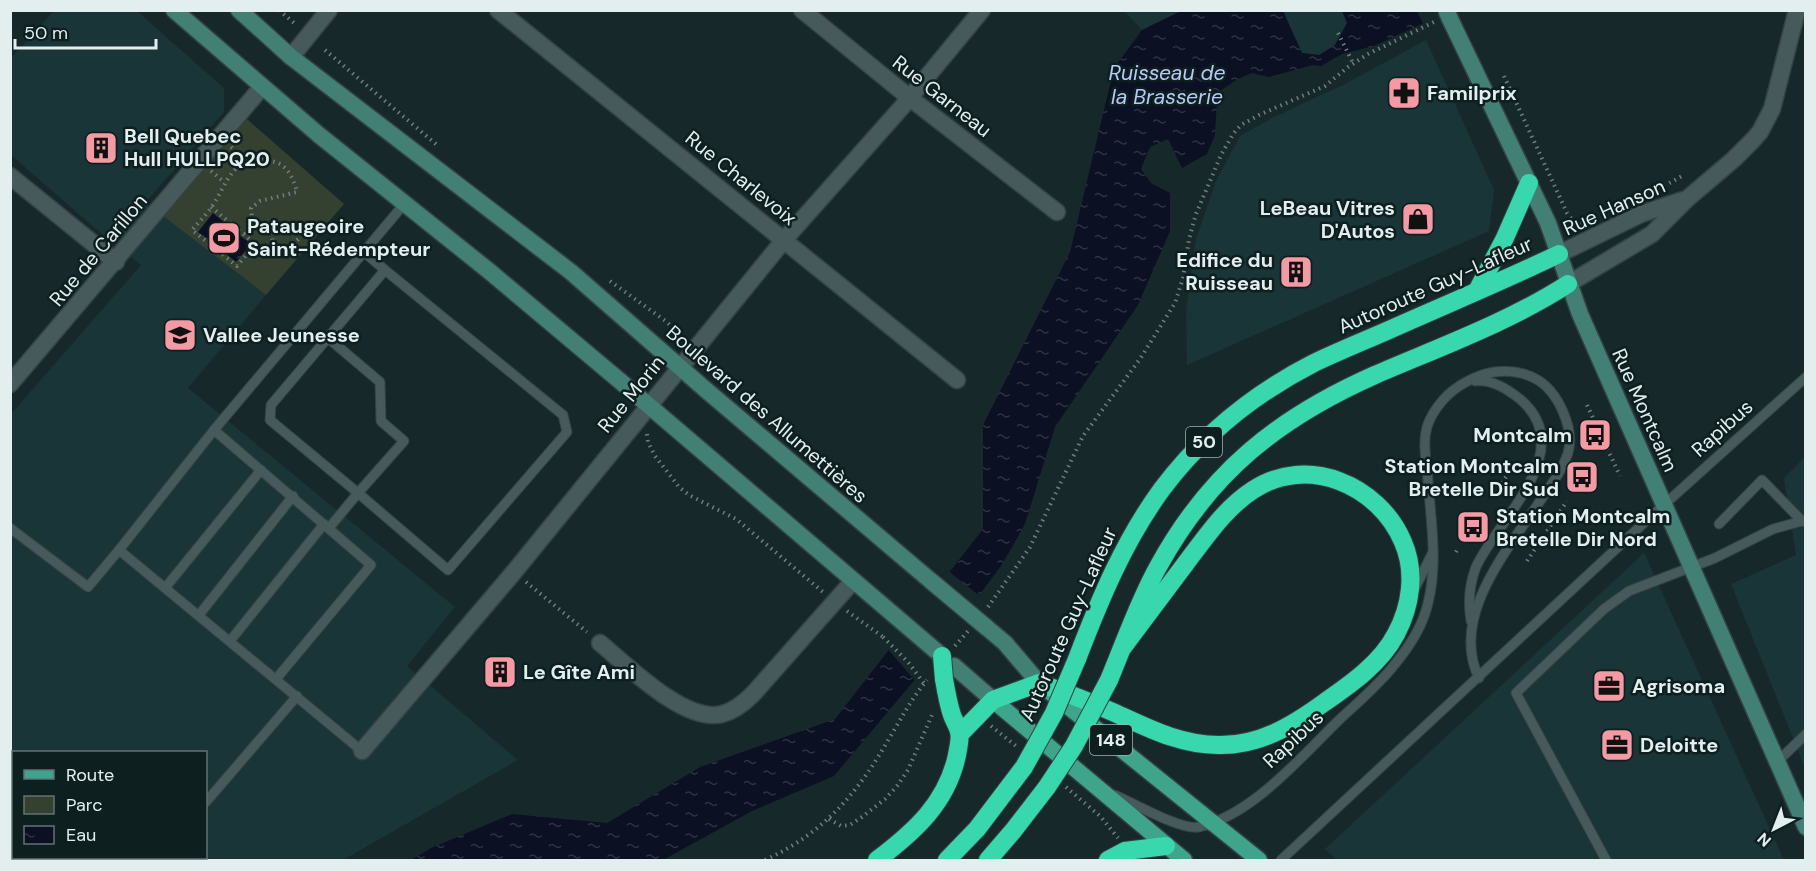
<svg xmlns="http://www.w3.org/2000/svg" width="1816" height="871" viewBox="0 0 1816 871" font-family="'DM Sans',sans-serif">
<defs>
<pattern id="water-ripples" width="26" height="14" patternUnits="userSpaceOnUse" patternTransform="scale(1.5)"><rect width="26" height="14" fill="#0b1023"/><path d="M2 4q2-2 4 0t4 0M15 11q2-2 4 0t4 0" fill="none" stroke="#2e3343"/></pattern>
</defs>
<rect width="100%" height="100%" fill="#17282a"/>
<g fill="#1a3537" fill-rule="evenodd">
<path d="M54,11H137L224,88V112L146,202L266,295L188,388L455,607L407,666L518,760L343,860H11V414L141,265L111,242L11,155V58ZM14,752H206V858H14Z"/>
<path d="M1124,11H1181L1142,30Z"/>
<path d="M1283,11H1342L1347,23L1335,45L1320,55L1302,53Z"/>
<path d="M1426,40L1494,190L1489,231L1187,365L1186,310L1196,239L1216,181L1240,136L1272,118L1345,84Z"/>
<path d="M1805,457V768L1731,584L1796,555L1784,478Z"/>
<path d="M1644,553L1784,860H1337L1325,849Z"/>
</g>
<path fill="#354130" d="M240,113L344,204L266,295L158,212Z"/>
<g fill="url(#water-ripples)">
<path d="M1181,11H1283L1302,53L1319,55L1335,45L1347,23L1342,11H1450L1374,46L1342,54L1321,66L1313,65L1269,77L1252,73L1238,79L1220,91L1217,101L1215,135L1207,154L1182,168L1168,139L1150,147L1141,169L1151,183L1170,193V231L1138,305L1055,427L1025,524L1011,549L1001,566L923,670L834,776L752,811L663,860H411L431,848L512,814L607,823L700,767L835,719L983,529V425L1070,252L1114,68L1142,30Z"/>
<path d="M213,213L251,244L236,262L198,232Z"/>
</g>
<g fill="#17282a">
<path d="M1453,10L1451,13L1424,26L1417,11Z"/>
<path d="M947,570L981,597L917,683L886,647Z"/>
</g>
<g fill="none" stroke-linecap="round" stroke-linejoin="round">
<g stroke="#344243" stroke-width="11">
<g id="service">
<path d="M364,252L385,270"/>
<path d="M328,338L380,382L381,421L404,441L358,493L270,420L271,405L385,270L563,415L567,432L448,570L358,493L329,528"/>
<path d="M214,430L405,203"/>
<path d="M1719,524L1762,480L1802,521"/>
<path d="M10,528L88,587L119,550L362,751"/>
<path d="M119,550L214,430L371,565L276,679"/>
<path d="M165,588L261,470"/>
<path d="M1414,590L1432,554"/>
<path d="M199,615L293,496"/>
<path d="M1471,621C1468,603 1469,585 1476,567C1498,519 1580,450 1520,399C1507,389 1492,379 1475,381"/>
<path d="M230,641L324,524"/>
<path d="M1777,762L1806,734"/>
<path d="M1115,795C1133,803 1182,831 1199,827C1252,815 1300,758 1338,721C1357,703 1379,685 1395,664C1409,647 1423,626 1428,603C1438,564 1431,521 1428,481C1427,464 1422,444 1427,427C1430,417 1436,408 1443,400C1455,386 1476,375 1494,372C1508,370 1523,372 1536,379C1558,391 1575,429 1568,453C1563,469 1553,482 1544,495C1512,545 1448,615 1479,678"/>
<path d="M206,802L297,696"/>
<path d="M162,858L165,860"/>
<path d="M1281,860L1646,521L1806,377"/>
<path d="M1606,860L1516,693L1604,609L1629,591L1715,558L1773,529L1802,521L1806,522"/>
</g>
</g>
<g stroke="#344243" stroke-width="19">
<g id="minor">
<path d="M498,10L957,380"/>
<path d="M802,10L910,98L1057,212"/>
<path d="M291,57L329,10"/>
<path d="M10,176L116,262"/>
<path d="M1559,254L1641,214L1683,200"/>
<path d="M1568,284L1652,234L1687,199L1734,159L1753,140L1760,132L1772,109L1797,10"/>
<path d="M10,384L262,87"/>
<path d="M600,643C627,665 685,724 722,714C735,711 745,702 753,694L853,581"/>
<path d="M362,751L514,572L784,240L902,107L982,10"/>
</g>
</g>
<g stroke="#344243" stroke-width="19">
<g id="secondary">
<path d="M174,10L319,135L489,271L620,381L942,656"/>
<path d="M239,10L291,57L571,272L706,390L931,581"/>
<path d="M1451,21L1548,223L1580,314L1806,827"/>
<path d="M986,627L1005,643L1039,683"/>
<path d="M954,666L993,700"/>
</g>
</g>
<g stroke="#344243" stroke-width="19">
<g id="primary">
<path d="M1049,691L1259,860"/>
<path d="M993,700L1184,860"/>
</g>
</g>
<g stroke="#344243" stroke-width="20">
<g id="motorway">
<path d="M1477,291L1504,240L1529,183"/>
<path d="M1077,659C1100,599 1124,541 1162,489C1202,436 1255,393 1314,363C1339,351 1364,341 1389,330C1445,305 1503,281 1559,254"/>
<path d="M1109,680C1125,642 1138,603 1158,567C1210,472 1278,418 1375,375C1440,347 1509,322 1568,284"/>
<path d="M960,734L993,700L1039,683C1064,692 1090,702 1115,713C1148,728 1180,745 1218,745C1259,746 1292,726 1325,702C1351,684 1381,663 1396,634C1411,606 1416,572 1403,542C1379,485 1307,454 1253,490C1225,508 1206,537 1186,563C1165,591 1144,619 1123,647"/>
<path d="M877,860C914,832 947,803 957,755C958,748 961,739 959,732C958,726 954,721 952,715C948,703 946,691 944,679"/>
<path d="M947,860L977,829L1024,767"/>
<path d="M988,860L1013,831L1047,787"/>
<path d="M1108,860L1125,851L1166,846"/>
</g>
</g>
<g stroke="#707e80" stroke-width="4" stroke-dasharray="1.5 4.5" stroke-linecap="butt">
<path d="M279,10L294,23"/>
<path d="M1338,33L1353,63"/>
<path d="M325,50L437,145"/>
<path d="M1504,76L1567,213L1574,222L1582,225"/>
<path d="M231,147L242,156L243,162"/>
<path d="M211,171L224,182"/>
<path d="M1664,186L1684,175"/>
<path d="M211,207L254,243L253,247"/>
<path d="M245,234L254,221"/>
<path d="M253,247L237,266L192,230C198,223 205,216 211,208C228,183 233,152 271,161C287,164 293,177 297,192L260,201L251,208L252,219L260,227L271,231L273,242L280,252"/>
<path d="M253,247C275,251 285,256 300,237"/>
<path d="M610,281L667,322L677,333V342"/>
<path d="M1587,405L1620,476"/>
<path d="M647,434L648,442L655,456L679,487L689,495L736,519L823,592"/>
<path d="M1495,493L1506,477"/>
<path d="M1456,552L1459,547"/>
<path d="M1527,561L1567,501"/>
<path d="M526,582L587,632"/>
<path d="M988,607L1030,547L1083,436L1140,359L1175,303L1183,278L1189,239L1196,214L1221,155L1233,134L1241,125L1259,115L1325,86L1348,67L1368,54L1434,22"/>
<path d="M847,611L883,637"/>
<path d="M955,646L968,631"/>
<path d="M991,726L1016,746"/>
<path d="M1066,787L1101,817L1118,838"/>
<path d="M829,819L841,826L850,825L862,817L885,799L897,786L908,770L932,715"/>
<path d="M765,860C824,833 858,793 890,737C902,717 912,698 927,680"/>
</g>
<use href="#service" stroke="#46595b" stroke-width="9"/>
<use href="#minor" stroke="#46595b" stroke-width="16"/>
<use href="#secondary" stroke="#427f74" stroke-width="16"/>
<use href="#primary" stroke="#3ea58c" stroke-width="16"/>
<use href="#motorway" stroke="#38d7ad" stroke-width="18"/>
<g stroke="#344243" stroke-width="19" stroke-linecap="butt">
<g id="secondary-bridge">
<path d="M1446,10L1451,21"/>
<path d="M931,581L986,627"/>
</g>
</g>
<g stroke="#344243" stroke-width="20" stroke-linecap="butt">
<g id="motorway-bridge">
<path d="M942,656L944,679"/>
<path d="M1024,767L1054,713L1077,659"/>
<path d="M1047,787L1074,746L1109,680"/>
</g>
</g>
<path stroke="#707e80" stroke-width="4" stroke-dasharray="1.5 4.5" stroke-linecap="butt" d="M883,637L908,662L926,686"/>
<use href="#secondary-bridge" stroke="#427f74" stroke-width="16"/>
<use href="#motorway-bridge" stroke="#38d7ad" stroke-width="18"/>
</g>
<defs>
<g id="pharmacy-square" transform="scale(1.725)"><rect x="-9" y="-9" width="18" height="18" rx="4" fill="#f49aa4" stroke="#0e1f20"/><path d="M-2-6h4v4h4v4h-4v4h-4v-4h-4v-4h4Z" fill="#111"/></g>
<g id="building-square" transform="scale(1.725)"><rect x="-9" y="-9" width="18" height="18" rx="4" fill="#f49aa4" stroke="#0e1f20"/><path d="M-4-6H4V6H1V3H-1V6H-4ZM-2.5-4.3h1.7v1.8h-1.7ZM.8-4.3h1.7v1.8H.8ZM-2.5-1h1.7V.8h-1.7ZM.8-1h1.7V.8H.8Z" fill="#111"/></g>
<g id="shop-square" transform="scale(1.725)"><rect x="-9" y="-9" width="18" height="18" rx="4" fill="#f49aa4" stroke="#0e1f20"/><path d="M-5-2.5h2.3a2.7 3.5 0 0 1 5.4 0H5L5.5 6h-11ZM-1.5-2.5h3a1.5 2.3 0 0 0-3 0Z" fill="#111"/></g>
<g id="stadium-square" transform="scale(1.725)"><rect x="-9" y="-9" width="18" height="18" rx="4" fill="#f49aa4" stroke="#0e1f20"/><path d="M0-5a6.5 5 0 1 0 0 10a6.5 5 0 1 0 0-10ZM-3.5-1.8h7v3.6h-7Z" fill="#111"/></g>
<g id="school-square" transform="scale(1.725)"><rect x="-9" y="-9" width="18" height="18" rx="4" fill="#f49aa4" stroke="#0e1f20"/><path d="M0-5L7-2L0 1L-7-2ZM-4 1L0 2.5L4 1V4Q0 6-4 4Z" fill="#111"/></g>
<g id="bus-square" transform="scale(1.725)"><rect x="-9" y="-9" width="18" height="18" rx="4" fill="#f49aa4" stroke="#0e1f20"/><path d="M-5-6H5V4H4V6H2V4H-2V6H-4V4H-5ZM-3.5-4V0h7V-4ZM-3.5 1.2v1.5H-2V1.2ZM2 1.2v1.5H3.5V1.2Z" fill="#111"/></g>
<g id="office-square" transform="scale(1.725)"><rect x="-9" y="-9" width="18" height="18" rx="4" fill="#f49aa4" stroke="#0e1f20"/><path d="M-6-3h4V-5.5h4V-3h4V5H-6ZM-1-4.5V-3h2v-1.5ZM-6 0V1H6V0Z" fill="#111"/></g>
</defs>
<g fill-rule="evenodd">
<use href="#pharmacy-square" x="1404" y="93"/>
<use href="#building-square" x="101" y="148"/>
<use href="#shop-square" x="1418" y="219"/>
<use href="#stadium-square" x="224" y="238"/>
<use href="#building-square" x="1296" y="272"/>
<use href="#school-square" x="180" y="335"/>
<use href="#bus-square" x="1595" y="435"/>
<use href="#bus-square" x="1582" y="477"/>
<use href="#bus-square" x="1473" y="527"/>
<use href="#building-square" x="500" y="672"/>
<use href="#office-square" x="1609" y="686"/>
<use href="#office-square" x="1617" y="745"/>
</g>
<g text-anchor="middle" stroke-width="5" stroke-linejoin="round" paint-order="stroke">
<g fill="#0e1f20" stroke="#a3b0b1" stroke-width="1.5">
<rect x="1186" y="427" width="36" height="30" rx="4.5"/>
<rect x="1090" y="725" width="42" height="30" rx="4.5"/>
</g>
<g font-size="18" font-weight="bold" fill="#e3eeef">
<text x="1204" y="448">50</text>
<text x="1111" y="746">148</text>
</g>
<g font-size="20" font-weight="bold" fill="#e3eeef" stroke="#0e1f20" text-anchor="start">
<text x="1427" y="100">Familprix</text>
<text x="124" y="143">Bell Quebec<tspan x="124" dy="23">Hull HULLPQ20</tspan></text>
<text x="1395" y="215" text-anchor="end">LeBeau Vitres<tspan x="1395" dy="23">D'Autos</tspan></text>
<text x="247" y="233">Pataugeoire<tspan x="247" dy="23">Saint-Rédempteur</tspan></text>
<text x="1273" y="267" text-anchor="end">Edifice du<tspan x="1273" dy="23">Ruisseau</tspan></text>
<text x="203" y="342">Vallee Jeunesse</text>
<text x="1572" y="442" text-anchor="end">Montcalm</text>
<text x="1559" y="473" text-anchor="end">Station Montcalm<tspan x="1559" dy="23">Bretelle Dir Sud</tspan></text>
<text x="1496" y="523">Station Montcalm<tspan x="1496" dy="23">Bretelle Dir Nord</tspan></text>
<text x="523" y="679">Le Gîte Ami</text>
<text x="1632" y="693">Agrisoma</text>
<text x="1640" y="752">Deloitte</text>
</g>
<g font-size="20" fill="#e3eeef" stroke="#0e1f20">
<text transform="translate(942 96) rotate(38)" y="7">Rue Garneau</text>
<text transform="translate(741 178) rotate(39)" y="7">Rue Charlevoix</text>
<text transform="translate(1614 207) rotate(-24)" y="7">Rue Hanson</text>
<text transform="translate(98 250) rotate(-50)" y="7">Rue de Carillon</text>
<text transform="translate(1435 285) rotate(-24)" y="7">Autoroute Guy-Lafleur</text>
<text transform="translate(631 394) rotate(-51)" y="7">Rue Morin</text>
<text transform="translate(1645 410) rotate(66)" y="7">Rue Montcalm</text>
<text transform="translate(767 414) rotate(41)" y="7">Boulevard des Allumettières</text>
<text transform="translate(1722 428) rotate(-42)" y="7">Rapibus</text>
<text transform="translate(1068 624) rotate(-66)" y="7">Autoroute Guy-Lafleur</text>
<text transform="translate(1293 739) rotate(-43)" y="7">Rapibus</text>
</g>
<g font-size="21" font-style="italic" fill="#bac9fa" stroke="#0e1f20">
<text x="1167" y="80">Ruisseau de<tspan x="1167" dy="24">la Brasserie</tspan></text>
</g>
</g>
<rect width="1816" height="871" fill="none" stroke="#e3eeef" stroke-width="24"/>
<rect x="12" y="751" width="195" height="108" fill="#0e1f20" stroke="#637273" stroke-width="1.5"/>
<rect x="24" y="770" width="30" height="9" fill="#3ea58c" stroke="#637273" stroke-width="1.5"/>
<text x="66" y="781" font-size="18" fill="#e3eeef">Route</text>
<rect x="24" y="796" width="30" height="18" fill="#354130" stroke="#637273" stroke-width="1.5"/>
<text x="66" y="811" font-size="18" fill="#e3eeef">Parc</text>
<rect x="24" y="826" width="30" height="18" fill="url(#water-ripples)" stroke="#637273" stroke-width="1.5"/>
<text x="66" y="841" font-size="18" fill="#e3eeef">Eau</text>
<g transform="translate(1774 829) rotate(222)" stroke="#0e1f20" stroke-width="4.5" paint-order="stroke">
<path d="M0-4.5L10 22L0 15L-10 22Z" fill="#e3eeef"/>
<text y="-9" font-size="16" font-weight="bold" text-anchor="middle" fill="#e3eeef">N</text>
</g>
<path d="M15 39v9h141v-9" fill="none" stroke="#e3eeef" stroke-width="3"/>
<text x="24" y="39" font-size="18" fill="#e3eeef" stroke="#0e1f20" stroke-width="4.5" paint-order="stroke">50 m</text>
</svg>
